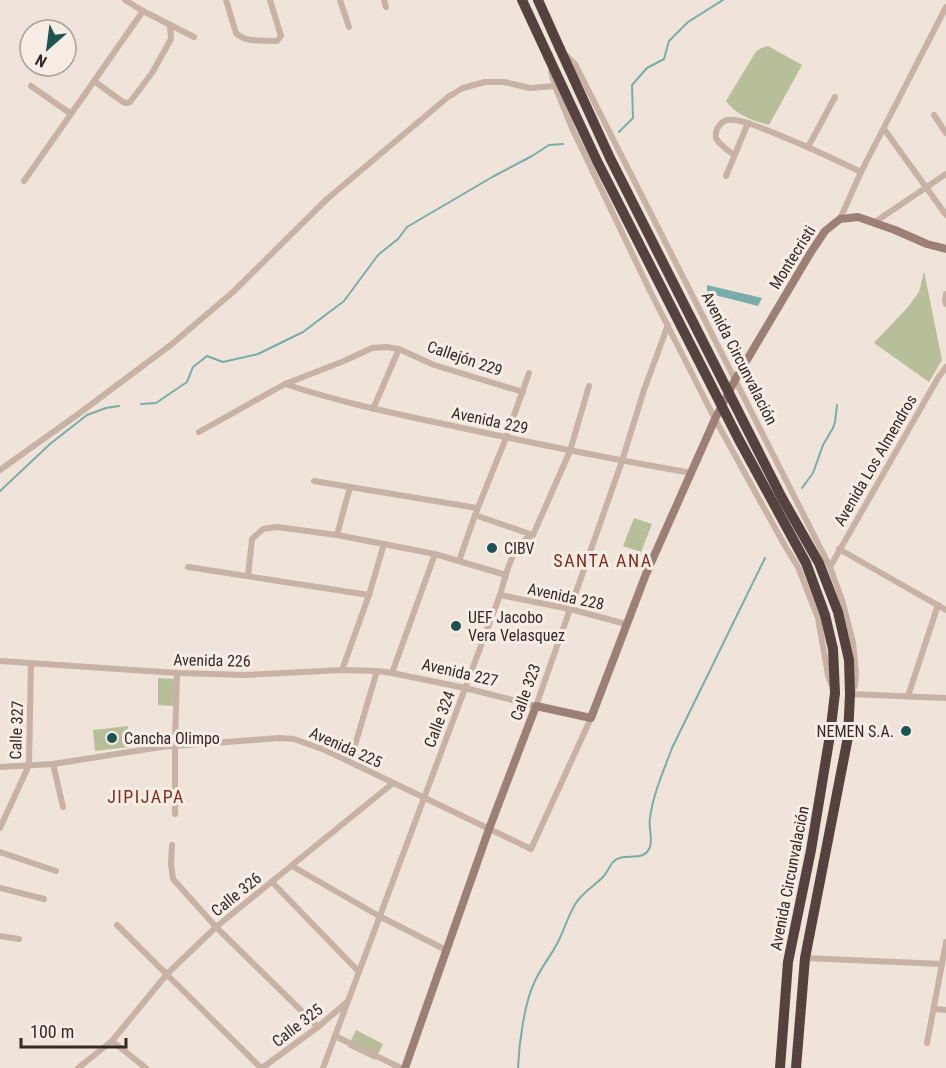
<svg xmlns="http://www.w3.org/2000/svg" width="946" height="1068" viewBox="0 0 946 1068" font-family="'Roboto Condensed',sans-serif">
<rect width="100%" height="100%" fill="#f0e3d9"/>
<g fill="#b7bf9a">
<path d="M768,46L802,65L769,125C753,121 736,115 726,101L755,53L761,48Z"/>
<path d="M924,271L942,360L929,382L874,343L908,307L919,292Z"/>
<path d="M634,518L652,524L641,552L623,546Z"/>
<path d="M158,678L175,679L173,706L158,705Z"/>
<path d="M128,726L130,747L95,751L93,730Z"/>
<path d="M356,1030L383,1044L375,1060L348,1047Z"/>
</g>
<path fill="#79ada9" d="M707,285L762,298L758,306L707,293Z"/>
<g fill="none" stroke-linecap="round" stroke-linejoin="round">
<g stroke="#79ada9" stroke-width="2">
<path d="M619,132L633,118L632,85L647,68L664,59L669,41L688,22L723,0"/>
<path d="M141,404L156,403L187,382L193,367L207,356L223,362L258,354L303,332L344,301L378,255L398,239L407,227L494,176L532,156L549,145L563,144"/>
<path d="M802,488L813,473L823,445L833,428L835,422L837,405"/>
<path d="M0,491L50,444L87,415L106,408L119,406"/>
<path d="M518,1068C519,1044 524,1005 534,983C540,969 550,957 557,944C564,931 568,915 576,903C583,892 594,886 603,877C607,873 609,867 613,862C623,851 642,863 649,849C654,840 648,828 650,818C653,794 664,770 672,748L765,558"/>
</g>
<g stroke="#c8b1a5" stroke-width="6">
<path d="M125,0L143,11L194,37"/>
<path d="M226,0L236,33C245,43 264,40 277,41L281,36L270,0"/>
<path d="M340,0L349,27"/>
<path d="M384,0L386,7"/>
<path d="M567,56L575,64L830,567L842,600L853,642L856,674L855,686L850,694L946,698"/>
<path d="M551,71L555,86L572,128L650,291L715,419L785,546L798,567L818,618L828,675L831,684"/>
<path d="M94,81L123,102L127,103L130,102L152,73L171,39L170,25"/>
<path d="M31,86L71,114L143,11"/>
<path d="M934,115L946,133"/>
<path d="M884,129L946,215"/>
<path d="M808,147L835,97"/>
<path d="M734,155C729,151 719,145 716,138C715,135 716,132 717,129C724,115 736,120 748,123"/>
<path d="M726,176L748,123C787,137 824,154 861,172"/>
<path d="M24,181L71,114"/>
<path d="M840,219L861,172L946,7"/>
<path d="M875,222L946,174"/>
<path d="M946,294L945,300L946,304"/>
<path d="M285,384C345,404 406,416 467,429C542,445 616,460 692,473"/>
<path d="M373,409L399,349"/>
<path d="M199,432L285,384L344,361L372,348L386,347L399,349L434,365L523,392"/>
<path d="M0,470L77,415L172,344L233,292L327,199L448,97L463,88L485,82H504L530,88L555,86"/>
<path d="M314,481L477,508"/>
<path d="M475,515L533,535"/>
<path d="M337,535L350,487"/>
<path d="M839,549L946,610"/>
<path d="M459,561L475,515L506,438L529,373"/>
<path d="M188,567L369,595"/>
<path d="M830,567L938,378L946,367"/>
<path d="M248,576L252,539L263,529L277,527L337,535L435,554L506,575"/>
<path d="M500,595L570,609L626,624"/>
<path d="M0,661L177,673L244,675L342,670L377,671L392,673L465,688L536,706L622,461L644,390L668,325"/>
<path d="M342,670L369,595L384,544"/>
<path d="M392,673L435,554"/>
<path d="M908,696L938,605"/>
<path d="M350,762L377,671"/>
<path d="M53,764L63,807"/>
<path d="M0,767L53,764L161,747L279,738L294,739L325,750L531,849L591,718"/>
<path d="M175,814V741L177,673"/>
<path d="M0,828L29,765L31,663"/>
<path d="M172,845L171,864L173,879L216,927L318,1027"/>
<path d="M0,852L56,871"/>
<path d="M292,866L379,916L446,950"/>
<path d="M272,882L359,972"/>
<path d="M0,888L44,899"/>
<path d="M117,925L261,1068"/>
<path d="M0,936L19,939"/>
<path d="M805,958L942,964L946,942"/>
<path d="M934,1009L946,1010"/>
<path d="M335,1036L401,1068"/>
<path d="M112,1041L146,1068"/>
<path d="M927,1043L942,964"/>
<path d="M78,1068L112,1041L167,974L216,927L393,783"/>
<path d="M262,1068L318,1027L347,1002"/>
<path d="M323,1068L500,595C506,575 512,543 533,535L570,451L589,386"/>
</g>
<path stroke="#9c8077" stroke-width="8" d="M405,1068L489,829L536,706L591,718L646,574L715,419L735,380L811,252L825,231L840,219L858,217L895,230L927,244L946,249"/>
<g stroke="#55423e" stroke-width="10">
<path d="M522,0L548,56"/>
<path d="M538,0L560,49"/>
<path d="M780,1068L788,962L811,850L830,735L835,693"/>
<path d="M796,1068L805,958L848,737L850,694"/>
</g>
<g stroke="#55423e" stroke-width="10">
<path d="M560,49L610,158L782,498L819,563L838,612L849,660L850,694"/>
<path d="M548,56L597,161L738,438L806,563L825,615L833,649L835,693"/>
</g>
</g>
<g fill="#1d5451" stroke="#f8ede5" stroke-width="2">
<circle cx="492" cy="548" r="6"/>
<circle cx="456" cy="626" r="6"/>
<circle cx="906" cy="731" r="6"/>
<circle cx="112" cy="738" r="6"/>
</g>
<g text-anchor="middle" stroke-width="6" stroke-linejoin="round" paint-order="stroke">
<g font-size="16" fill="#342926" stroke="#f8ede5">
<text transform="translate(792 257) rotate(-58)" y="6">Montecristi</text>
<text transform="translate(465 358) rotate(19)" y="6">Callejón 229</text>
<text transform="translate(740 358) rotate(63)" y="6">Avenida Circunvalación</text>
<text transform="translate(490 420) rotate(12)" y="6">Avenida 229</text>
<text transform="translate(875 460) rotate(-60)" y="6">Avenida Los Almendros</text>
<text transform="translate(566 596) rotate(12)" y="6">Avenida 228</text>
<text transform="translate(212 660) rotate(1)" y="6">Avenida 226</text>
<text transform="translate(460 672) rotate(13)" y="6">Avenida 227</text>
<text transform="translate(525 692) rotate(-70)" y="6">Calle 323</text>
<text transform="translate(439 719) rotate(-69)" y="6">Calle 324</text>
<text transform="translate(16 730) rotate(-88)" y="6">Calle 327</text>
<text transform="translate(346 747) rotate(24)" y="6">Avenida 225</text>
<text transform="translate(789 878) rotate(-79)" y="6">Avenida Circunvalación</text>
<text transform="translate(236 894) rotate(-39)" y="6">Calle 326</text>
<text transform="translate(297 1025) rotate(-38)" y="6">Calle 325</text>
</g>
<g font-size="16" fill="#342926" stroke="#f8ede5" text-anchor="start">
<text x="504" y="554">CIBV</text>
<text x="468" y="623">UEF Jacobo<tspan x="468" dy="18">Vera Velasquez</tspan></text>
<text x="894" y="737" text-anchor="end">NEMEN S.A.</text>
<text x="124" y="744">Cancha Olimpo</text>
</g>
<g font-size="18" letter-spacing="1.5" fill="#812d21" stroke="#f8ede5">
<text x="603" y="567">SANTA ANA</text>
<text x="146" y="803">JIPIJAPA</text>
</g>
</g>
<g transform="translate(48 48) rotate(208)"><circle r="28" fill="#f8ede5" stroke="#aa9f99" stroke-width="1.5"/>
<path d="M0-4.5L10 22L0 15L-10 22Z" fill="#1d5451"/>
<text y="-9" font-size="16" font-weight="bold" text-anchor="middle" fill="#342926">N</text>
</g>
<path d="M21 1038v9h105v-9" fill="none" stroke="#342926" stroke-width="3"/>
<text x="30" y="1038" font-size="18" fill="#342926" stroke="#f8ede5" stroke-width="4.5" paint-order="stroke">100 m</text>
</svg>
